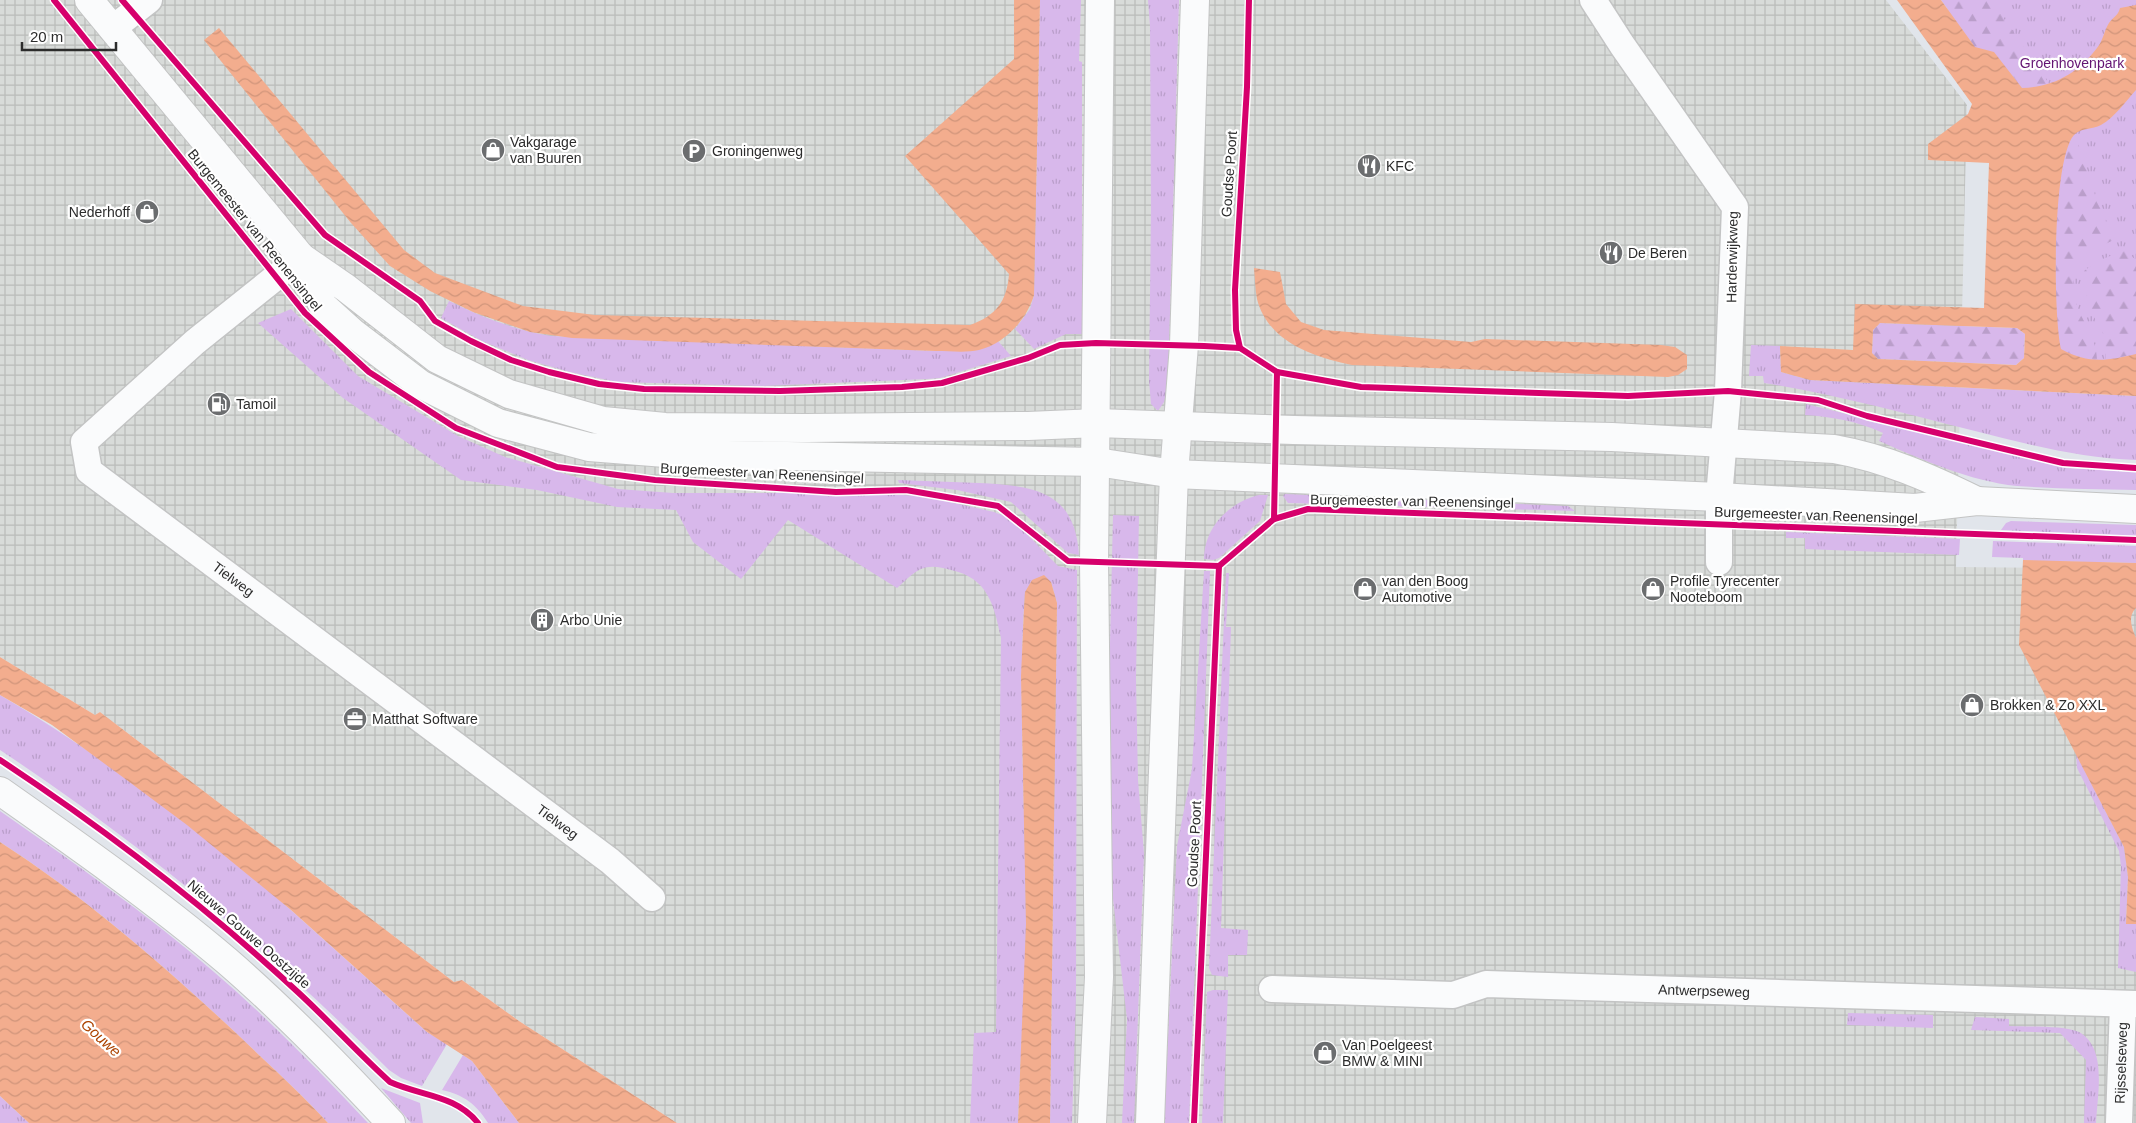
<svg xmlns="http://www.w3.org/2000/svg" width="2136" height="1123" viewBox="0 0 2136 1123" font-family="Arial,sans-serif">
<defs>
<pattern id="industrial-grid" width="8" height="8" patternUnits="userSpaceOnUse" patternTransform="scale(1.25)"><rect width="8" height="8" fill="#d8dbd9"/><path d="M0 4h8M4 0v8" fill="none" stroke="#babcba"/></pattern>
<pattern id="grass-tufts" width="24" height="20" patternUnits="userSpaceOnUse" patternTransform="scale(1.25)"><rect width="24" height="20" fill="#d8b8eb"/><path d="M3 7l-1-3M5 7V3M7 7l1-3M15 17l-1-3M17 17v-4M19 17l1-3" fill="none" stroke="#ba9eca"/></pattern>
<pattern id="forest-firs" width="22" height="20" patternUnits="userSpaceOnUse" patternTransform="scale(1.25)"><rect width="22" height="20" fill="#d8b8eb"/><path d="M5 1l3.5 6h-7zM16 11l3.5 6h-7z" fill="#ba9eca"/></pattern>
<pattern id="water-waves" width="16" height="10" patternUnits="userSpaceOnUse" patternTransform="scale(1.25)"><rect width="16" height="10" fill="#f3ad8e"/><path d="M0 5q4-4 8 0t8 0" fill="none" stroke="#d0957b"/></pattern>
</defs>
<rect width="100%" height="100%" fill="#e1e5eb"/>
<path fill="url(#industrial-grid)" d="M0,0H1886L1967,105L1956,567L2136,569V1123H677L519,1021L462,980L454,982L100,712L95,715L0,657Z"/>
<g fill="url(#grass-tufts)">
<path d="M1040,0H1081L1079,61L1082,62V334H1066L1034,349L1015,329L1030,309L1034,295Z"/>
<path d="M1148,0H1179L1168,384L1164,402L1158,411L1151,404L1149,381L1151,210L1150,26Z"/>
<path d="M1945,0H2136V365L2050,363Z"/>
<path d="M449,301C481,317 515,330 551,336L936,351L978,350L998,341L1011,356L940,378L927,379L759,386L617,382L570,372L528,360L482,341L441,318Z"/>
<path d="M291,309L358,376L458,436L505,457L618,489L673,493H854L923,496L994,512L1007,517L1021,528L1058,566L1077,570L1076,996L1072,1123H1050L1057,603L1051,582L1025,592C1017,702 1026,812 1026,922C1026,989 1020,1056 1018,1123H970L974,1033L996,1032L1001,638C994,605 988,578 951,570C940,567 931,565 921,569C912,573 904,582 897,588L788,520L741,579L693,542L676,510L617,507L537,490L461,480L343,398L258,323Z"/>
<path d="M1751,345L1780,346L1781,372L1810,380L2136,396V460C2079,458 2026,444 1971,430C1902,413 1834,394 1764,383L1763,376H1749Z"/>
<path d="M1806,404L2066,468L2136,472V490C2097,489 2056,489 2017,486C1969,481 1923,460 1879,441L1883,433C1857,421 1833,417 1805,415Z"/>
<path d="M898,480C925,481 952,482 979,483C1033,486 1075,490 1079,555L1068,553L1011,502L957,490L899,483Z"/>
<path d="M1285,494L1568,506L1575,511L1288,503L1283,496Z"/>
<path d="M1259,495H1268L1260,521L1219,558L1213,560L1204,559C1204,527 1230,502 1259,495Z"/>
<path d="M1113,515L1139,516L1136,678L1138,780L1144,854L1134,1123H1122L1127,1019L1108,856V730Z"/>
<path d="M2011,521L2136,525V536L2001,530L2006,523Z"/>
<path d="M1786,532L1960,539L1959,555L1805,549V538H1786Z"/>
<path d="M1993,541L2136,546V563L2034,561L2023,560V558L1992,557Z"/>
<path d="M1204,571H1210L1189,1123H1164L1177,846L1192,769Z"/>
<path d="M1226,573H1229L1226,627H1231L1221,928L1248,930L1247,955H1228V977L1212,975L1209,968Z"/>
<path d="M0,695C101,754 204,833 292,911C337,951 382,992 427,1032L447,1044L422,1086L401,1078L389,1070C269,950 142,844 0,750Z"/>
<path d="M2076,753L2124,847L2128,877L2126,923L2136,924V972L2118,968L2121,866L2119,851L2077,768Z"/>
<path d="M0,811C73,862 147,914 214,972C269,1019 319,1071 368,1123H328C299,1091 267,1063 236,1033C162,964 85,897 0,842Z"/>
<path d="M1213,990H1228L1223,1123H1202L1207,992Z"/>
<path d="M1848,1013L1933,1015V1028L1847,1025Z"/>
<path d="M1975,1017L2009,1019V1026C2027,1027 2063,1025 2079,1032C2108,1048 2097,1096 2096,1123H2084L2086,1060L2060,1033L1971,1030Z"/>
<path d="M463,1055L472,1061L519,1123H488C476,1104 464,1095 442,1090Z"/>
<path d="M381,1088L420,1103L423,1123H411Z"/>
<path d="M0,1096L29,1123H0Z"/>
</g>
<g fill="url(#forest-firs)">
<path d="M1941,0H1991L2050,85L2022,88L1994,52L1975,47Z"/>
<path d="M2075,134L2098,204L2116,239C2090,251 2070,258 2074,290C2075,296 2076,303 2078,309C2086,327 2096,339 2097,359H2080L2061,349C2052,310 2053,166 2075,134Z"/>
<path d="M2124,250L2136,260V354L2106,360L2105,337L2088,306L2084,271L2096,262Z"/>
<path d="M1880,323L2017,328L2025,334L2024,358L2016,365L1878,359L1872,353L1873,330Z"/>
</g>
<g fill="url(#water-waves)" fill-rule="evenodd">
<path d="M1014,0H1040L1034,295C1027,319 1005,344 979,350C966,353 950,351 936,351L572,338L530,332L473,312L430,291L390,266L351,223L204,40L219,28L404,250L435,273L523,306L595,315L970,325C996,316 1007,301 1009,274L905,156L1014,59Z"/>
<path d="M1897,0H1941L1975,47L1994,52L2022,88C2054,87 2078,73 2097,48C2103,41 2104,31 2109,23C2113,17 2118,16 2120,8L2136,5V90C2126,101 2115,117 2101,125C2092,130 2082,127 2074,135C2052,160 2053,315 2061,349C2088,364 2107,361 2136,354V396L1810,380L1781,372L1780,346L1853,350L1855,304L1984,308L1989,163L1928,160V144L1968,114L1972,104ZM1880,323L2017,328L2025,334L2024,358L2016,365L1878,359L1872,353L1873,330Z"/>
<path d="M1254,268L1280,272L1286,304L1301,322L1324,330L1471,342L1485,339L1661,345L1675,347L1687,355V369L1678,375L1668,377L1352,365C1313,357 1268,342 1257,299C1255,289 1255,278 1254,268Z"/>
<path d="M2023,560L2136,563V608C2127,617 2132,628 2136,638V924H2126L2128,877L2124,847L2019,645Z"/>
<path d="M1044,575L1051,582L1057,603L1050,1123H1018L1026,924L1021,676L1024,609L1025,592L1032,580Z"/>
<path d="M0,657L95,715L100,712L454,982L462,980L519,1021L677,1123H519L472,1061L427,1032L291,910L187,825L124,778L52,725L0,695Z"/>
<path d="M0,842C85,897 162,964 236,1033C267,1063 299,1091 328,1123H29L0,1096Z"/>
</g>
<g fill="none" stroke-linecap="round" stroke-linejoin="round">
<g stroke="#c3c4c4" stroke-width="29">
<g id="minor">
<path d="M1593,0L1622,45L1735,207L1728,391L1719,497V562"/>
<path d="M112,29L149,0"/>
<path id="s1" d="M301,257L195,342L84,442L89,471L610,861L652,898"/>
<path id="s2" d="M1272,989L1453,995L1486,984L2136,1004"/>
<path id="s3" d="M2119,1123L2123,1004"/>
</g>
</g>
<g stroke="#c3c4c4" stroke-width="30">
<g id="tertiary">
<path d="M89,0L301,257L323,306L353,333L420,384L498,423L589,447L678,454L1097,462"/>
<path d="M301,257L346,288L437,359L509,394L603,421L665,427L806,428L1028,426L1097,423"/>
</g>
</g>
<g stroke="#c3c4c4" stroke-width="30">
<g id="secondary">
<path d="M1097,423L1294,430L1612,437L1834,449C1885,458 1930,478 1977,501"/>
<path d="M1097,462L1174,474L1719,497L1915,508L1977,501L2136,509"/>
<path d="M0,791C77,845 155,900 227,961C285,1011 339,1067 391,1123"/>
<path d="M1092,1123L1099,977L1094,562L1100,0"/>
<path d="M1150,1123L1174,474L1184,345L1195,0"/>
</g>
</g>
<use href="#minor" stroke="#fafbfc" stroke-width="26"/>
<use href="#tertiary" stroke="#fafbfc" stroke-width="28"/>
<use href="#secondary" stroke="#fafbfc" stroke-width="28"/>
<g stroke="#fff" stroke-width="9">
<g id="cycleway">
<path d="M54,0L305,313L369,372L456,428L557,467L655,480L836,492L906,490L998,506L1068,561L1219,566L1274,519L1308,509L2136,540"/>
<path d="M122,0L325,235L420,301L435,321L471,341L511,360L549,372L599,384L644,389L780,391L902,387L942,383L1028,358L1060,345L1096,343L1204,346L1240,348L1277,372L1361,387L1628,396L1728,391L1818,400L1867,416L2063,463L2136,468"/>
<path d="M1240,348L1236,330L1235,290L1247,87L1249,0"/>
<path d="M1274,519L1277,372"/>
<path d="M0,760C106,830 208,908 301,995C331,1023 359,1054 390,1082C421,1096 456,1095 478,1123"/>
<path d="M1194,1123L1219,566"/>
</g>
</g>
<use href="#cycleway" stroke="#d6006c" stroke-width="6"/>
</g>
<defs>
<g id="shop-disc" transform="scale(1.25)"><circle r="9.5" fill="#6b6d6f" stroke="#fff"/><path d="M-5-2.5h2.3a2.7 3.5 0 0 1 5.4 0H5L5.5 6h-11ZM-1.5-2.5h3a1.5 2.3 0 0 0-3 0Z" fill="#fff"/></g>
<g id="parking-disc" transform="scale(1.25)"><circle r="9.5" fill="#6b6d6f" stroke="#fff"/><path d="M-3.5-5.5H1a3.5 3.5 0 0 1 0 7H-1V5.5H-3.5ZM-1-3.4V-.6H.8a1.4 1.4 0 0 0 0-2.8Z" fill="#fff"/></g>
<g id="restaurant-disc" transform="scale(1.25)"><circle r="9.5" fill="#6b6d6f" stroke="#fff"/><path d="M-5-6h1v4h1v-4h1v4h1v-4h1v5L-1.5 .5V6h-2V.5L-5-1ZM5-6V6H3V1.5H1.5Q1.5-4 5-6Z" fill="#fff"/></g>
<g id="fuel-disc" transform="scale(1.25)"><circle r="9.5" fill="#6b6d6f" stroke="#fff"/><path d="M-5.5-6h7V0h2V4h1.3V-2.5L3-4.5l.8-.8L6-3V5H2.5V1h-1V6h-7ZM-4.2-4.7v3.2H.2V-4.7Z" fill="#fff"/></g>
<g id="building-disc" transform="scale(1.25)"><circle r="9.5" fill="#6b6d6f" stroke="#fff"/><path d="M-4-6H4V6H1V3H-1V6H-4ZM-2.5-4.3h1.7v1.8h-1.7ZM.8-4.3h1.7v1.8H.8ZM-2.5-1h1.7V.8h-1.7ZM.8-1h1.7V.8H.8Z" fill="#fff"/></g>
<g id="office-disc" transform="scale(1.25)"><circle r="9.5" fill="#6b6d6f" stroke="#fff"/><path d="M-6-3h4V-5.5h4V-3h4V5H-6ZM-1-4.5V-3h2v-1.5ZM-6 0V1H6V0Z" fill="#fff"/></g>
</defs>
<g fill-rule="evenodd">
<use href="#shop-disc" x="493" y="150"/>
<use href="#parking-disc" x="694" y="151"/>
<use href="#restaurant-disc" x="1369" y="166"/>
<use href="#shop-disc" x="147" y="212"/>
<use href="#restaurant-disc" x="1611" y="253"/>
<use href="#fuel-disc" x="219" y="404"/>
<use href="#shop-disc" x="1365" y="589"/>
<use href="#shop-disc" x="1653" y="589"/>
<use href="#building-disc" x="542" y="620"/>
<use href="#shop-disc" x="1972" y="705"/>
<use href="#office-disc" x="355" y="719"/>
<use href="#shop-disc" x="1325" y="1053"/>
</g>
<g text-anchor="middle" stroke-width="4.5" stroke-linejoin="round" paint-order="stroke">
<g font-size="14" fill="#631372" stroke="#fff">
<text x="2072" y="68">Groenhovenpark</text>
</g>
<g font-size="14" fill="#2c2c2c" stroke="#fff" text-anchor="start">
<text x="510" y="147">Vakgarage<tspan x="510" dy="16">van Buuren</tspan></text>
<text x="712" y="156">Groningenweg</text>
<text x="1386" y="171">KFC</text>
<text x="130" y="217" text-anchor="end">Nederhoff</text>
<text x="1628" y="258">De Beren</text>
<text x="236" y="409">Tamoil</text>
<text x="1382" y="586">van den Boog<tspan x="1382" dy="16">Automotive</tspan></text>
<text x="1670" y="586">Profile Tyrecenter<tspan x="1670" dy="16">Nooteboom</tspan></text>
<text x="560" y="625">Arbo Unie</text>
<text x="1990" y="710">Brokken &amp; Zo XXL</text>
<text x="372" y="724">Matthat Software</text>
<text x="1342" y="1050">Van Poelgeest<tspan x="1342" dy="16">BMW &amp; MINI</tspan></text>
</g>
<g font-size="14" fill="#2c2c2c" stroke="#fff">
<text transform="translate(1229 174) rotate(-86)" y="5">Goudse Poort</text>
<text transform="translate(255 230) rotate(51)" y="5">Burgemeester van Reenensingel</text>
<text transform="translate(1732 257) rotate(-89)" y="5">Harderwijkweg</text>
<text transform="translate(762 473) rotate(3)" y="5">Burgemeester van Reenensingel</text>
<text transform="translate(1412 501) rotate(1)" y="5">Burgemeester van Reenensingel</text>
<text transform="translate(1816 515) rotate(2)" y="5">Burgemeester van Reenensingel</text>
<text dy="5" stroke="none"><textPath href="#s1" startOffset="495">Tielweg</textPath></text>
<text dy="5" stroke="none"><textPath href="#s1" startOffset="900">Tielweg</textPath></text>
<text transform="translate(1194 844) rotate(-87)" y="5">Goudse Poort</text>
<text transform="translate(249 934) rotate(41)" y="5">Nieuwe Gouwe Oostzijde</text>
<text dy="5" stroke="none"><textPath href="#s2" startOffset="434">Antwerpseweg</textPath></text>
<text dy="5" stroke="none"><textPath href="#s3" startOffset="60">Rijsselseweg</textPath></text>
</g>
<g font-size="15" font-style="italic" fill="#ac4300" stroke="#fff">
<text transform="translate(101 1038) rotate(42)" y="5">Gouwe</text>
</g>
</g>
<path d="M22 42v8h94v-8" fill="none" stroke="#2c2c2c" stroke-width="2.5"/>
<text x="30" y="42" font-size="15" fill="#2c2c2c" stroke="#ffffff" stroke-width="4" paint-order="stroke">20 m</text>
</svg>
